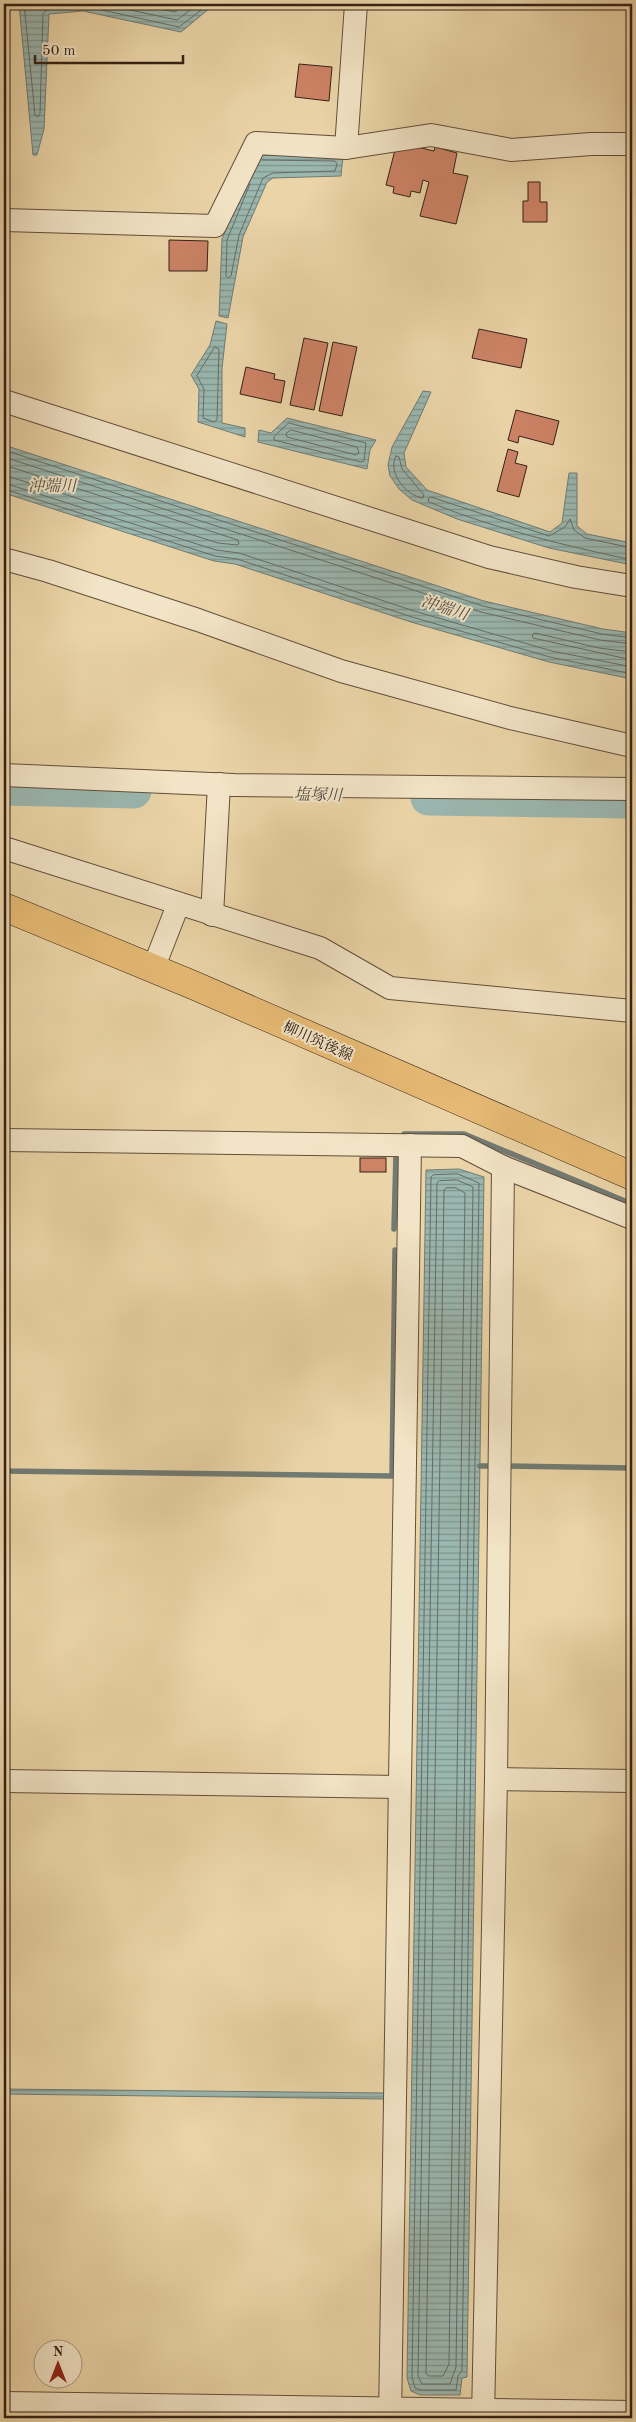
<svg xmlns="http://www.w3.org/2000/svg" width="636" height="2422" viewBox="0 0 636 2422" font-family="'Old Standard TT','Noto Serif JP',serif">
<defs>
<pattern id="water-rules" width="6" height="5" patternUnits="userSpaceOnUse" patternTransform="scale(1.25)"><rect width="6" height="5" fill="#9ab7b0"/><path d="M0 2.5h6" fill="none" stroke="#7e948e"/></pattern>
</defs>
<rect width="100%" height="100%" fill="#ebd5a8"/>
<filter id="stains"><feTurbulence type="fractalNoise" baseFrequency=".004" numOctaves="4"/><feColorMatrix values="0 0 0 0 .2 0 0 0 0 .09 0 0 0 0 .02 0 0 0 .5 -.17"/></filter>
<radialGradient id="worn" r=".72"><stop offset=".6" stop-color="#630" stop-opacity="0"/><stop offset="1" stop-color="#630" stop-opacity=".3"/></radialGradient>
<g fill="url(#water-rules)" stroke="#717b73">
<path d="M19,4H268L265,7L210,8L181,32L83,11L49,14L44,129L37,155H33Z"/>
<path d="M256,155L343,156L341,176L273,178L267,182L243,237L228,318L219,316L222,239Z"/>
<path d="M216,321L227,324L222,368V423L245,428V437L198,422L199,389L191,375L210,345Z"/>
<path d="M423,391L431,392L404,453L406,467L427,490L550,532L562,523L569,473H577V526L587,534L632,543V565L549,548L457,519L412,500L399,489L390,476L388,465L392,447Z"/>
<path d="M287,418L376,440L370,450L367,469L258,442L259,430L271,433Z"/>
<path d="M4,445L484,601L603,629L632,633V679L549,662L411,622L235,564L214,561L4,493Z"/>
<path d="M459,1169L484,1177L467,2377L462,2378L460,2395H420L411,2391L407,2378L426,1170Z"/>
<path d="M4,2089L386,2093V2099L4,2094Z"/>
</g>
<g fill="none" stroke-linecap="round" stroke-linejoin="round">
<g stroke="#676c64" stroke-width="1">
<path d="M24,4L35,115L38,117L40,114L43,14L46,10L84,6L179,27L209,4"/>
<path d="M102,4L177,20L198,4"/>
<path d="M137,4L175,12L186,4"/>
<path d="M250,184L227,240L226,276L228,278L231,276L239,235L263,178L273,173L335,171L337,164L335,161L262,160"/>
<path d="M215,347L219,349L217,420L214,422L203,418L204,389L197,376Z"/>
<path d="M289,423L366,443L364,461L361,462L274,440V437Z"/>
<path d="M291,430L357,447L359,453L356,455L287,437L286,434Z"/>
<path d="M4,450L483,606L602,634L632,638"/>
<path d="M396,456L399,457L402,469L424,495L423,498C406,496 387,472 396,456Z"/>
<path d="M4,457L481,612L600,640L632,644"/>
<path d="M4,465L238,540L239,544L237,545L218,543L4,475"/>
<path d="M4,483L216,550L239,553L414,611L552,651L632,667"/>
<path d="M4,489L215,556L237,559L412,617L550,657L632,674"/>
<path d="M632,548L585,538L574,530L570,519L565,527L549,536L431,497L428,499L429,502C495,529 563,545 632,560"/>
<path d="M632,652L599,648L535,633L532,635L533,638L632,660"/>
<path d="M458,1174L479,1183L462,2371L458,2376L456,2390H421L415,2388L412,2377L431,1177L433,1175Z"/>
<path d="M457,1180L473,1187L456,2367L450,2384H422L418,2376L437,1183L439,1181Z"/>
<path d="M456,1188L465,1193L449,2364L443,2376H429L426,2374L444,1190L446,1188Z"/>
</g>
<g stroke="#717b73" stroke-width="5.5">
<path d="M404,1134H464L632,1204"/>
<path d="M394,1229L396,1154"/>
<path d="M480,1466H495"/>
<path d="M504,1466L632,1468"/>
<path d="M4,1471L392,1476L395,1250"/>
</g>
<g stroke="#9ab7b0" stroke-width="35">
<path d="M4,788L134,791"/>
<path d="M428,798L632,801"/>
</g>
</g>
<g fill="#cd8366" stroke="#342117">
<path d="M299,64L332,67L329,101L295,97Z"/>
<path d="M409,145L434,151L435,147L457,153L453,173L468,176L456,224L420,216L429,182L423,180L420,193L411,191L410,197L393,193L394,187L386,185L396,146Z"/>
<path d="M528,182H540V202H547V222H523V201H528Z"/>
<path d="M169,240L208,241L207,271H169Z"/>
<path d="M479,329L527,339L521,368L472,358Z"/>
<path d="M304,338L328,343L314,410L290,405Z"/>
<path d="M333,342L357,347L342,416L319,411Z"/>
<path d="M246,367L275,374L274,379L285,381L281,403L240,394Z"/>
<path d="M516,410L559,421L553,445L519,436L518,443L508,440Z"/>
<path d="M508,449L518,452L515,463L527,466L519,497L497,491Z"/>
<rect x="360" y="1158" width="26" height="14"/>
</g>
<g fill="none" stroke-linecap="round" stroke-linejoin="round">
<g stroke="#624e3b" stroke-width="24">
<g id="minor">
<path d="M346,148L356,4"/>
<path d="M4,220L215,226L256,143L346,148L431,135L511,150L591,144H632"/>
<path d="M4,401L489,557L576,577L632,586"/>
<path d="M4,559L48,571L198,620L341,671L510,718L632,746"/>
<path d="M4,775L234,785L632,789"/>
<path d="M4,848L320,948L390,988L632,1011"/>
<path d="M212,915L219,784"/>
<path d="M153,969L178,905"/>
<path d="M4,1140L462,1146L503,1167L632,1218"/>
<path d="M496,1779L632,1781"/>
<path d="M4,1781L399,1787"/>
<path d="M4,2403L632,2412"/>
<path d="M390,2418L410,1145"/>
<path d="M483,2418L496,1779L503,1167"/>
</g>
</g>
<g stroke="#342117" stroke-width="29">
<path id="major" d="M4,907L193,985L632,1176"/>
</g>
<use href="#minor" stroke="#f2e4c6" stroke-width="22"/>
<use href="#major" stroke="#e6ba74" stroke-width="28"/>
</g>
<g text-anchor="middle" stroke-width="4" stroke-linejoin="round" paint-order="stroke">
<g font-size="15" fill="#342117" stroke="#f2e4c6">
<text transform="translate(318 1041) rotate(24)" y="5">柳川筑後線</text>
</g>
<g font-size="16" font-style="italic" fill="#534e45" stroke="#f2e4c6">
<text x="52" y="491">沖端川</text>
<text transform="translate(445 607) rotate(18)" y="6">沖端川</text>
<text transform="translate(318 794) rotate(1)" y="6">塩塚川</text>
</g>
</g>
<rect width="636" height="2422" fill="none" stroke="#ebd5a8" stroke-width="20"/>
<rect x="5" y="5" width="626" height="2412" fill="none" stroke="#342117" stroke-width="2.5"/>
<rect x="10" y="10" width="616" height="2402" fill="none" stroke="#342117"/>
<g transform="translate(58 2364)"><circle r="24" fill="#f2e4c6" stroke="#a69680"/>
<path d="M0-4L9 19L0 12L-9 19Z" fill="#8f2418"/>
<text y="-8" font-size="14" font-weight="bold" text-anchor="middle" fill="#342117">N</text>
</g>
<path d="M35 55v8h148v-8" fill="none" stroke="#342117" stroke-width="2.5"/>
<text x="42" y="55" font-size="15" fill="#342117" stroke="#f2e4c6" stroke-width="4" paint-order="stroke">50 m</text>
<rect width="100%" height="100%" filter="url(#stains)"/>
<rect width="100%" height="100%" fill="url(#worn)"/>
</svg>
